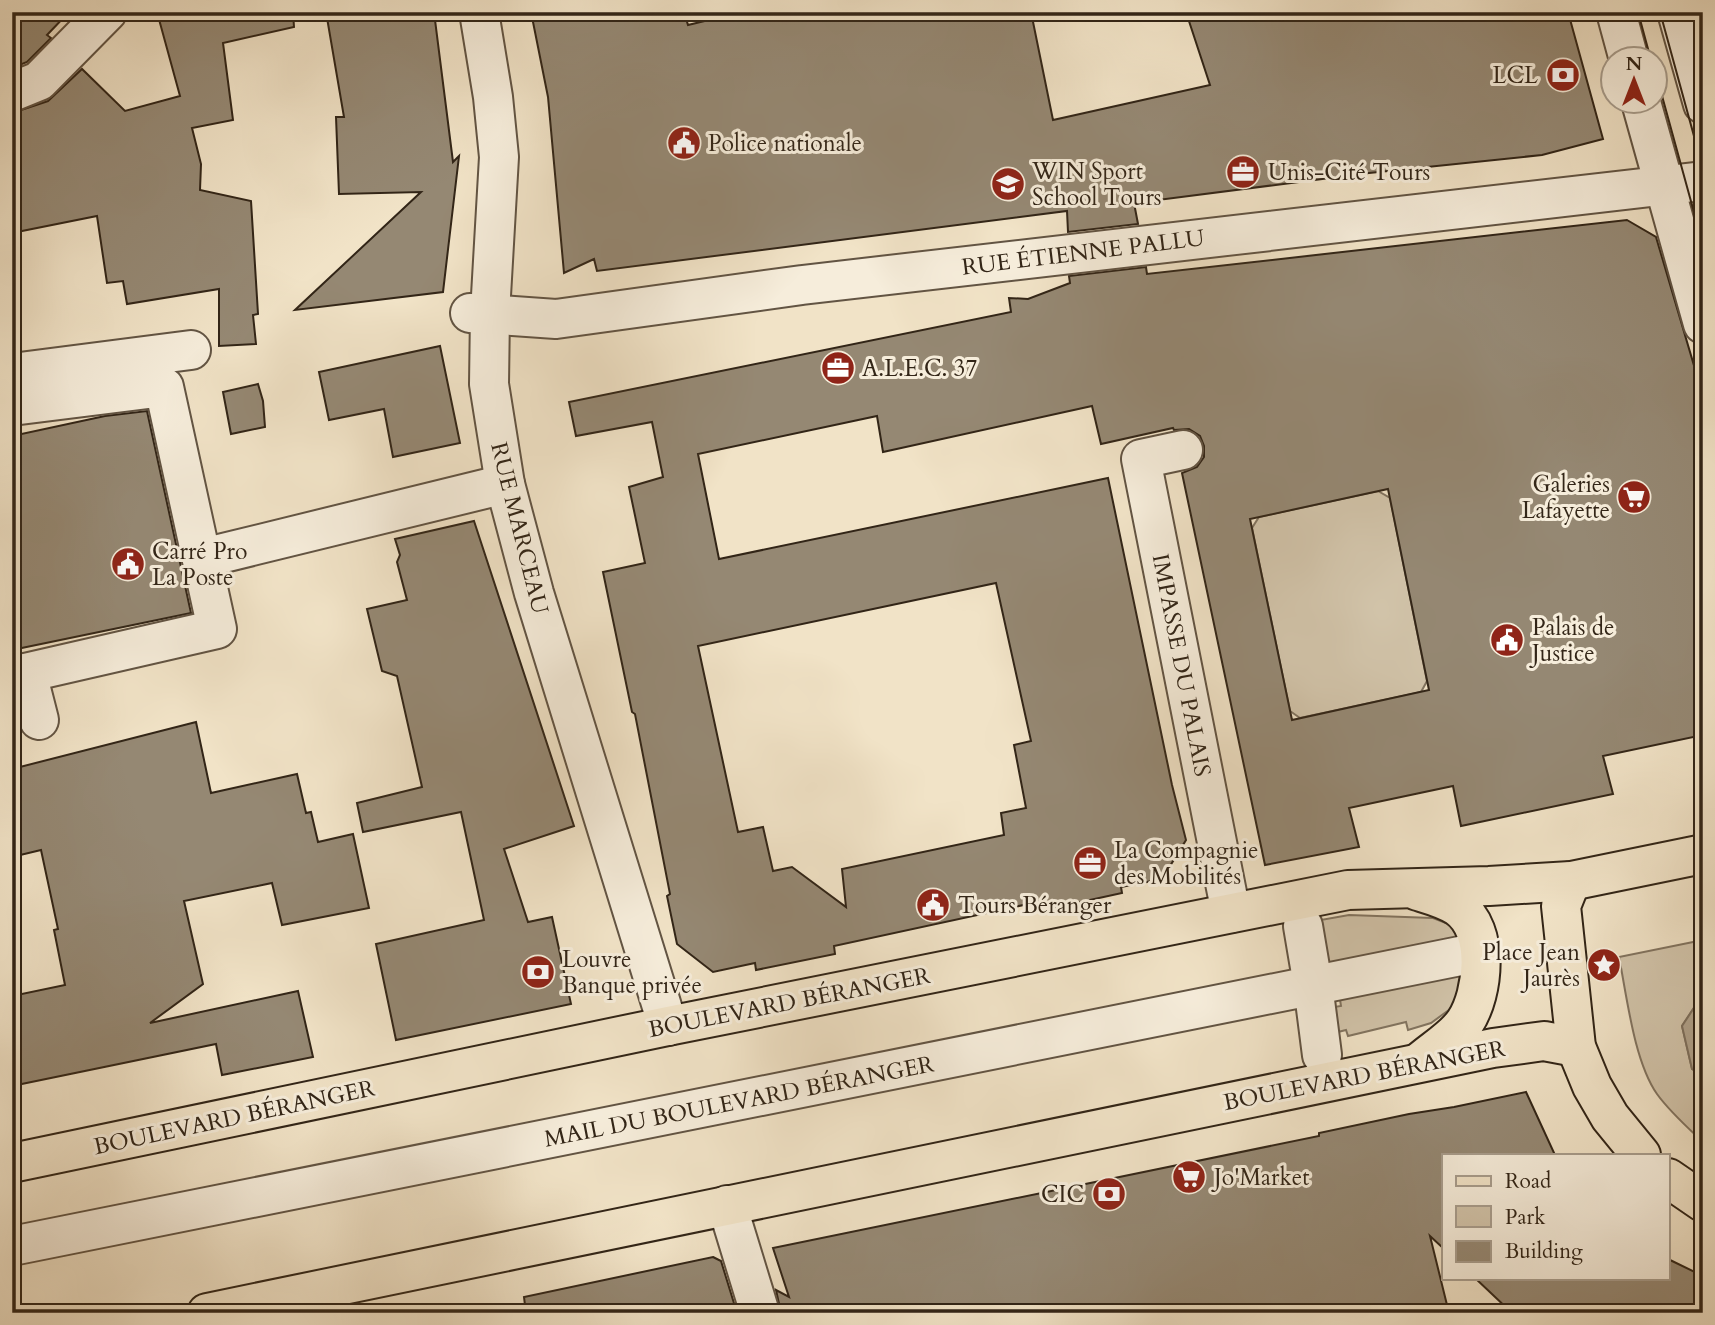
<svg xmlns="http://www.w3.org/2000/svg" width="1715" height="1325" viewBox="0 0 1715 1325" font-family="Cardo,serif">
<rect width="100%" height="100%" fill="#f1e3c7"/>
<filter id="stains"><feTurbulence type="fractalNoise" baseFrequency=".00286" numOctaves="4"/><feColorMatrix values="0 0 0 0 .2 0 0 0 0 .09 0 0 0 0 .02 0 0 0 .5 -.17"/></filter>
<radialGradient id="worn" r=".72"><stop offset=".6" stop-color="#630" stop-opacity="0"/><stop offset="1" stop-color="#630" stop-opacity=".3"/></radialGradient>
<g fill="#d1c3a9" stroke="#827460" stroke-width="2">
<path d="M1378,491L1390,498L1427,681L1421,692L1300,718L1290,711L1252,528L1259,517Z"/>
<path d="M1349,915L1433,918L1451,925L1462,941L1325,970L1315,921Z"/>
<path d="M1703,940V994L1682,1026L1692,1069L1703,1076V1142C1687,1127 1670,1112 1657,1094C1634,1061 1627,997 1619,957Z"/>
<path d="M1465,968L1453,1007L1431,1023L1408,1030L1406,1022L1348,1036L1346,1030L1338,1032L1334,1007L1341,1006L1339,993Z"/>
</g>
<path fill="#b0a28b" stroke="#7e705d" stroke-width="2" d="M1703,994V1076L1692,1069L1682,1026Z"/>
<g fill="#958873" stroke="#322517" stroke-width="2" fill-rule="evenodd">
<path d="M12,12H69L47,35L51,38L27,62L12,68Z"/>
<path d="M157,12H293L294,27L223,43L233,120L192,128L201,164L200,190L251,201L258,314L253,315L256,344L219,346V289L127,304L123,281L107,283L97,216L12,233V113L48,101L82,69L125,111L180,96Z"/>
<path d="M326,12H434L453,162L459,156L443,292L295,310L421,192L339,194L336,117H344Z"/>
<path d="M531,12H684L688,25L742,12H1031L1053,120L1210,85L1186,12H1568L1603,139L1542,155L1369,173L1134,203L1138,224L1068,232L1067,211L597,271L594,259L564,273L548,97Z"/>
<path d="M1627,220L1656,237L1703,396V735L1603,756L1613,794L1461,826L1453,786L1349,808L1359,847L1265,865L1182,473L1197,467L1204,457V446L1200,436L1189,429L1174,430L1173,428L1101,444L1092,406L883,452L877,416L698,454L719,559L1108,478L1172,785L1186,840L1162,879L1121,887L1122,893L1044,910L1042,901L834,946L835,954L756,970L755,963L713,972L677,944L667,896L670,894L635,714L632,712L603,572L645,563L629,487L663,477L652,422L576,436L569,402L1011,312L1009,298L1028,299L1070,283L1069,276L1146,267L1147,274ZM1388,489L1429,690L1292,720L1250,519ZM996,583L1031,741L1014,745L1026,808L1001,813L1004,835L842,869L846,907L792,867L773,871L763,827L738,832L698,646Z"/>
<path d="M440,346L460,443L393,457L384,409L329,420L319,372Z"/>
<path d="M258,384L263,401L265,427L231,434L223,392Z"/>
<path d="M147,411L191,613L12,650V436L105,416Z"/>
<path d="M474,521L574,826L504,849L528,922L552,917L571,1004L396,1040L376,944L484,920L461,812L363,832L357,803L422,787L397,676L382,671L367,609L407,600L397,562L400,555L395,539Z"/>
<path d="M196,722L211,793L297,774L306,813L311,812L318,842L353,834L369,908L282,925L272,883L184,901L203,984L150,1023L298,991L313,1057L222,1075L216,1044L12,1086V996L65,985L54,930L58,929L41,850L12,857V769Z"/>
<path d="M1526,1092L1555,1155H1444V1249L1430,1236L1449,1313H781L776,1290L789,1297L773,1248L1319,1136V1133L1409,1114L1454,1107Z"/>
<path d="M713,1257L721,1261L737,1313H526L524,1297Z"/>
<path d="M1668,1259L1703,1276V1313H1512L1475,1278H1668Z"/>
</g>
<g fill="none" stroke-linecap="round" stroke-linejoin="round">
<g stroke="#625443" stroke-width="42">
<g id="minor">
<path d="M479,12L493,97L499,157L490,313L489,384L505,484L534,593L668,1026"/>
<path d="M1616,12L1629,60"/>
<path d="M1677,12L1703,104"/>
<path d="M12,92L39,81L107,12"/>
<path d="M1641,102L1703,324"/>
<path d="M470,313L556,319L802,285L1703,181"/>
<path d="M12,373L191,350"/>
<path d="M12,406L164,387L217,629L12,676"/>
<path d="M1183,450L1141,459L1231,913"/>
<path d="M203,558L505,484"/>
<path d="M27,673L39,720"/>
<path d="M1303,926L1313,985L1322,1055"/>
<path d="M727,1205L760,1313"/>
<path d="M12,1246L1465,955"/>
</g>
</g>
<g stroke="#322517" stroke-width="42">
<g id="major">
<path d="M1571,881L1561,906L1576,1047L1592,1086L1610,1117L1641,1155"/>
<path d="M1418,891C1431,895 1446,899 1458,907C1490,930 1484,993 1465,1022C1455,1037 1435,1049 1421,1061"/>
<path d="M12,1163L668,1026L1348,890L1489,886L1571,881L1703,854"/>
<path d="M1668,1178L1703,1202"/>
<path d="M207,1313L1493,1048L1544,1041L1576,1047"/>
</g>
</g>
<use href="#minor" stroke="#f6eddb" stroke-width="38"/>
<use href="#major" stroke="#f1e3c7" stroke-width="38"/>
<g stroke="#322517" stroke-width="2">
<path d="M1638,12L1651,60"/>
<path d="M1660,12L1703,169"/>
<path d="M1656,74L1703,245"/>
</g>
</g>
<defs>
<g id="bank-disc" transform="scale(1.75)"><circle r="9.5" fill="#8f2418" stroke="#f6eddb"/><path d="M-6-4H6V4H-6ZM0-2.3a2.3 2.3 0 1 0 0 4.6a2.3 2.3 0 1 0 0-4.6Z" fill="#fff"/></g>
<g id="civic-disc" transform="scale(1.75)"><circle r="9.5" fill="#8f2418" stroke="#f6eddb"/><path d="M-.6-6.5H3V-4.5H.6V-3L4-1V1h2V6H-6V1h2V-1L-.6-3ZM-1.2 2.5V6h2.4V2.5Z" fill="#fff"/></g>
<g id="office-disc" transform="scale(1.75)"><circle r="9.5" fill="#8f2418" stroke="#f6eddb"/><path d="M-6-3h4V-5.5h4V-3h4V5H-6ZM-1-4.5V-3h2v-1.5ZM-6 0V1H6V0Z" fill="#fff"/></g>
<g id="university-disc" transform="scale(1.75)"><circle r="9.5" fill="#8f2418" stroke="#f6eddb"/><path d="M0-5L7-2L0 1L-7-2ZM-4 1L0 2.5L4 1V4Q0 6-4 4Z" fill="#fff"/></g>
<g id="supermarket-disc" transform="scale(1.75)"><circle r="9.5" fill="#8f2418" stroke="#f6eddb"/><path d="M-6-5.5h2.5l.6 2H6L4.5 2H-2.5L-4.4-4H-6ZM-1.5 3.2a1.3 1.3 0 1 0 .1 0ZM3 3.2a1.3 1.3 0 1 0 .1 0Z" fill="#fff"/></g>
<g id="sight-disc" transform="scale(1.75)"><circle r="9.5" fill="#8f2418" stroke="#f6eddb"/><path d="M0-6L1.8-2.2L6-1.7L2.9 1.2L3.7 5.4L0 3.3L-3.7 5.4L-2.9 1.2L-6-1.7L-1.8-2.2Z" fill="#fff"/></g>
</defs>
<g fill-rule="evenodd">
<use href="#bank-disc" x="1563" y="75"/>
<use href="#civic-disc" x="684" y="143"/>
<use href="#office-disc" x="1243" y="172"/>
<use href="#university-disc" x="1008" y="184"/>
<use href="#office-disc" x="838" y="368"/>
<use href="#supermarket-disc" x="1634" y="497"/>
<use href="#civic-disc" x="128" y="564"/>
<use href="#civic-disc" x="1507" y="640"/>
<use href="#office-disc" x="1090" y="863"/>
<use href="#civic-disc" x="933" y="905"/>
<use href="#sight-disc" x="1604" y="965"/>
<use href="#bank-disc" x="538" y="972"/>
<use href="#supermarket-disc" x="1189" y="1177"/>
<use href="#bank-disc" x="1109" y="1194"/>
</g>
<g text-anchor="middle" stroke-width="6" stroke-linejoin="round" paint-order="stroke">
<g font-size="23" fill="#322517" stroke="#f6eddb" text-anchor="start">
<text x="1538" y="83" text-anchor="end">LCL</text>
<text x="708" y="151">Police nationale</text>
<text x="1032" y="179">WIN Sport<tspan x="1032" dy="26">School Tours</tspan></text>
<text x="1268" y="180">Unis-Cité Tours</text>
<text x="862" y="376">A.L.E.C. 37</text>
<text x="1610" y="492" text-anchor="end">Galeries<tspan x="1610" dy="26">Lafayette</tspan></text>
<text x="152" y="559">Carré Pro<tspan x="152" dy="26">La Poste</tspan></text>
<text x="1532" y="635">Palais de<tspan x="1532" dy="26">Justice</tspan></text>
<text x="1114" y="858">La Compagnie<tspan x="1114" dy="26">des Mobilités</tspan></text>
<text x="958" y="913">Tours Béranger</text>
<text x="1580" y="960" text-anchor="end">Place Jean<tspan x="1580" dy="26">Jaurès</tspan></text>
<text x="562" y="967">Louvre<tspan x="562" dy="26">Banque privée</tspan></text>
<text x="1214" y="1185">Jo'Market</text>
<text x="1084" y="1202" text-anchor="end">CIC</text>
</g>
<g font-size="23" fill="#322517" stroke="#f6eddb">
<text transform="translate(1083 252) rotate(-7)" y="8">RUE ÉTIENNE PALLU</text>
<text transform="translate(520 528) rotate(76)" y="8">RUE MARCEAU</text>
<text transform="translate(1182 665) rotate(79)" y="8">IMPASSE DU PALAIS</text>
<text transform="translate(789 1002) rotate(-11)" y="8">BOULEVARD BÉRANGER</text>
<text transform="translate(1364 1075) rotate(-11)" y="8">BOULEVARD BÉRANGER</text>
<text transform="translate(739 1101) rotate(-11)" y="8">MAIL DU BOULEVARD BÉRANGER</text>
<text transform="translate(234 1117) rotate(-12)" y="8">BOULEVARD BÉRANGER</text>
</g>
</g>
<rect width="1715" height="1325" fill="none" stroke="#f1e3c7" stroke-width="42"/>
<rect x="14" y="14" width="1687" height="1297" fill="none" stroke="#322517" stroke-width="3.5"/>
<rect x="21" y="21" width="1673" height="1283" fill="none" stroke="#322517" stroke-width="2"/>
<rect x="1442" y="1154" width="228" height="126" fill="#f6eddb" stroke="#a89d8d" stroke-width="2"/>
<rect x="1456" y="1176" width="35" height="10" fill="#f1e3c7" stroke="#a89d8d" stroke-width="2"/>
<text x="1505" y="1188" font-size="21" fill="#322517">Road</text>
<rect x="1456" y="1206" width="35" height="21" fill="#d1c3a9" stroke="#a89d8d" stroke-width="2"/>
<text x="1505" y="1224" font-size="21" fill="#322517">Park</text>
<rect x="1456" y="1241" width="35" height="21" fill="#958873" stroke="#a89d8d" stroke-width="2"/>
<text x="1505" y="1258" font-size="21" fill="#322517">Building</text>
<g transform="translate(1634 80)"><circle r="33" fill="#f6eddb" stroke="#a89d8d" stroke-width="2"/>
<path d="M0-5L12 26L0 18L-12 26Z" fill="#8f2418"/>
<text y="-10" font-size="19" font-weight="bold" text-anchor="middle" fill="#322517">N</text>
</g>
<rect width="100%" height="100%" filter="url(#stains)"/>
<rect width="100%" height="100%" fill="url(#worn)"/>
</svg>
